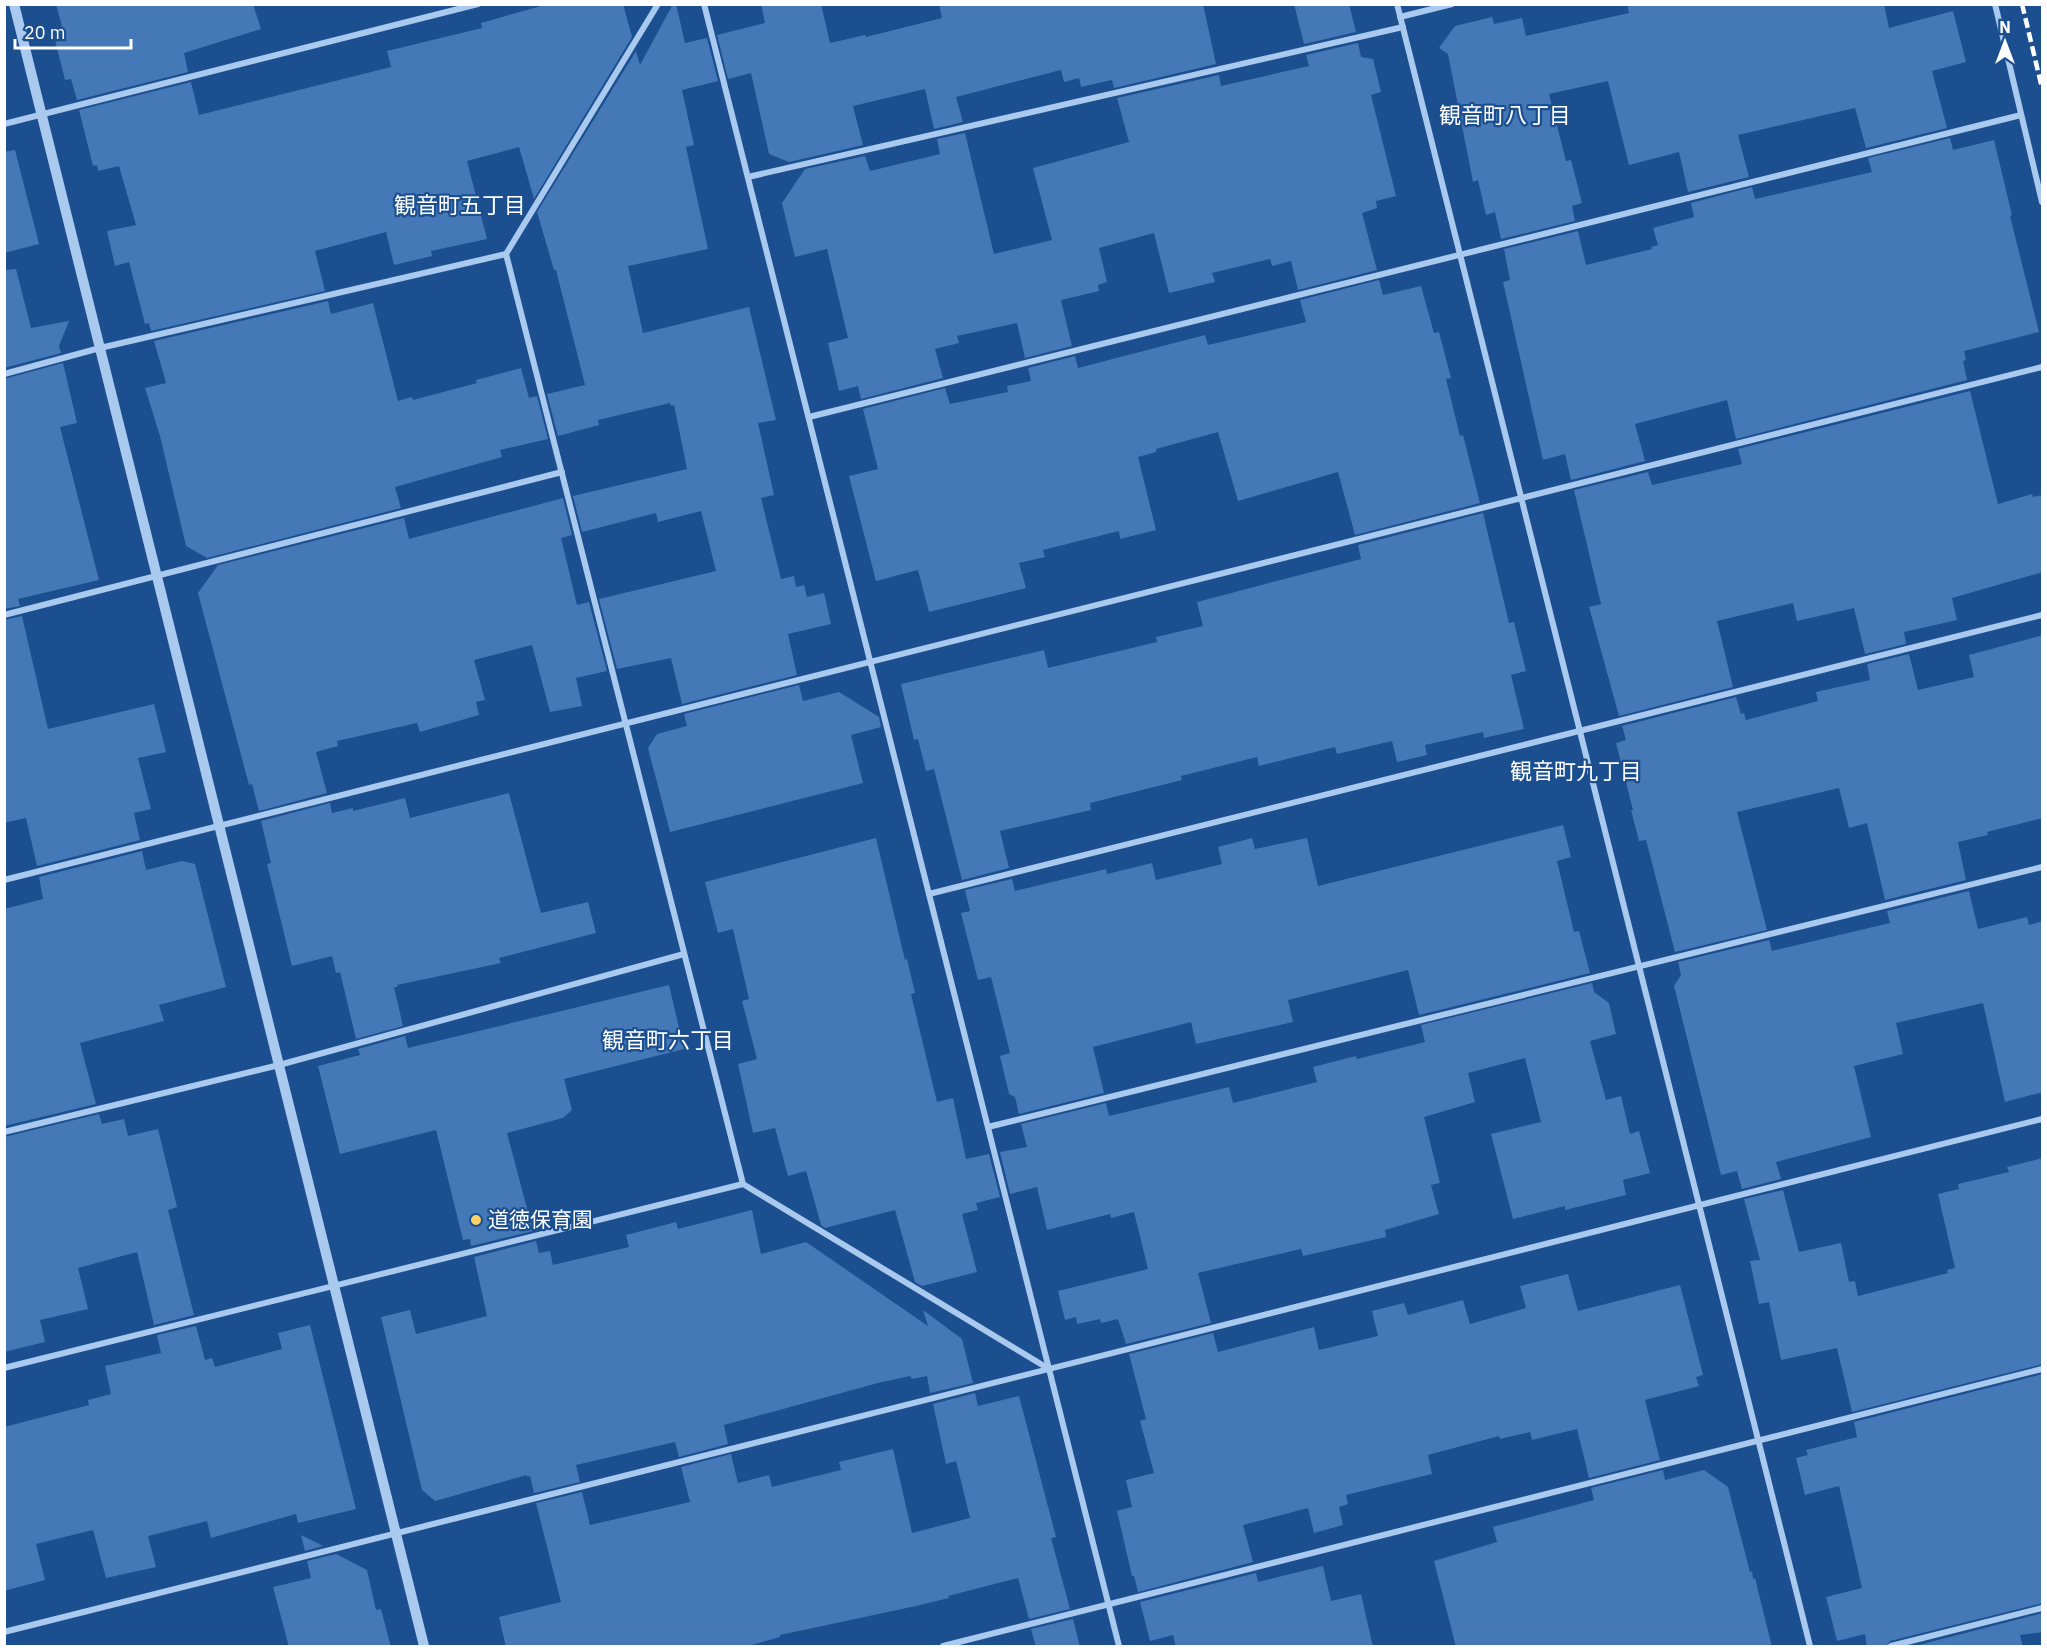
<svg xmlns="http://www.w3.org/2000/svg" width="2047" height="1651" viewBox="0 0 2047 1651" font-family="'IBM Plex Sans','Noto Sans JP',sans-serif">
<rect width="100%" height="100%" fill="#1b4f8f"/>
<g fill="#4478b7">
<path d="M56,4H253L261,29L184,53L188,72L77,100L71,79L65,80L54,36L64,34Z"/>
<path d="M548,4H623L632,37L534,199L519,147L467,161L487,239L431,251L432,256L394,265L386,232L315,251L325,291L151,331L149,323L145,324L129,262L115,266L107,231L136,225L119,166L98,171L97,165L93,166L79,110L191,82L199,115L391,67L387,51L482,28L481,23Z"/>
<path d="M673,4H676L685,43L707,38L718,81L682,90L694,145L686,147L708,249L628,266L643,333L749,307L776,420L758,423L774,495L761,498L781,579L794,576L796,587L804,585L807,597L824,593L831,624L788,634L797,675L682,704L671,658L617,669L599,599L716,571L701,511L658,522L656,513L582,532L573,496L687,469L674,405L671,406L670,403L598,420L599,425L558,436L547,394L585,385L556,270H554L537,212L636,51L640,65Z"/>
<path d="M761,4H821L830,43L865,35L866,37L942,18L939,4H1203L1216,64L1114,88L1112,80L1081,87L1079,78L1064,82L1061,70L956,97L963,122L934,129L925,89L853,106L863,145L789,162L769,154L751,73L728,79L717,35L765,23Z"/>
<path d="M1294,4H1349L1356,32L1304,44Z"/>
<path d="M1627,4H1884L1889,28L1953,11L1966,62L1932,71L1947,128L1866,148L1855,108L1738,135L1749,177L1688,192L1679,152L1629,165L1608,81L1549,94L1566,161L1571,160L1582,203L1572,206L1575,221L1501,239L1495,212L1486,215L1478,180L1473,182L1448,54L1439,48L1455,26L1492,17L1494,24L1522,18L1526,36L1629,13Z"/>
<path d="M1358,43L1361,57L1373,59L1381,92L1371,95L1396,196L1376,201L1377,208L1362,213L1377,270L1298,290L1291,261L1272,266L1270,259L1212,273L1215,282L1169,293L1154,233L1099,248L1107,282L1098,285L1099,291L1061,300L1072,346L1025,358L1017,323L957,336L959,343L935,349L943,378L861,399L858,386L839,391L828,343L848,338L827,249L795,257L782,203L805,169L865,156L870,171L940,154L937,139L965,133L994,254L1052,240L1033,168L1129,142L1117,98L1219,75L1221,86L1309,66L1306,55Z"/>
<path d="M1950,138L1953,150L1994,140L2012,215L2010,216L2039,332L1964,351L1966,360L1963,361L1967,380L1736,439L1727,400L1635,424L1645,461L1571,480L1565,454L1543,460L1503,282L1510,280L1504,249L1578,231L1586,265L1652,249L1651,247L1658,245L1653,228L1694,217L1691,203L1752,187L1755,199L1872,172L1868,158Z"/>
<path d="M15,150L39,244L4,253V152Z"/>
<path d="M16,269L31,328L69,321L59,346L61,353L4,368V270Z"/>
<path d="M1379,280L1383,295L1421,286L1434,333L1439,332L1451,378L1446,379L1460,436L1463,435L1480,503L1355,535L1338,472L1238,501L1218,432L1156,449V452L1138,457L1156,530L1120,539L1119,531L1043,550L1045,557L1019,563L1026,588L929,612L918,570L876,581L849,476L878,469L863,409L945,388L950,404L1008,392L1007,386L1031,381L1028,368L1075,356L1078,368L1205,335L1208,345L1306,322L1300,300Z"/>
<path d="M328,301L331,314L373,303L398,401L412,397L413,400L477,383L476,380L521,368L529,398L537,396L548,439L500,450L502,457L395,487L401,508L207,558L186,546L160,436L145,388L166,383L154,341Z"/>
<path d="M63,363L77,423L60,427L99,580L18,599L20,606L4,609V379Z"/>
<path d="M1970,391L1998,504L2032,494L2033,497L2043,495V572L1952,598L1957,620L1904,632L1906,644L1865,654L1854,608L1797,621L1793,603L1717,621L1733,687L1619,716L1589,607L1601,604L1574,490L1648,472L1652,485L1742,464L1738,449Z"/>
<path d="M563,498L572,535L561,538L577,605L589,602L607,671L576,678L582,706L550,712L532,645L474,660L485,700L476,702L479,715L420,732L417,723L337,741L338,746L316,752L327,793L259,811L252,784L249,785L198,593L218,565L404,518L409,539Z"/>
<path d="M1483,513L1509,623L1514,622L1526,671L1511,675L1524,729L1484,738L1483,732L1425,745L1427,755L1397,762L1392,741L1337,754L1335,747L1259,766L1257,757L1181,776L1182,780L1090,803L1091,810L1000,831L1009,868L962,880L934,769L926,771L918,739L914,740L901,684L1044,650L1048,668L1157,642L1156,637L1203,626L1197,602L1361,559L1358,545Z"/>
<path d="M22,616L48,729L154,704L166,752L138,758L151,809L134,813L140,840L37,866L26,818L4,823V620Z"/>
<path d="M2043,635V818L1987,832L1988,835L1958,842L1966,880L1885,900L1867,823L1849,828L1839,788L1737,812L1767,930L1675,952L1646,840L1639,841L1631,810H1633L1616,743L1626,740L1622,726L1736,697L1741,714L1744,713L1746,720L1818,701L1816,692L1870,680L1867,664L1909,654L1918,690L1974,677L1969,655Z"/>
<path d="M799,685L803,701L839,692L879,717L881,727L851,735L863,783L670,832L648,748L657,734L687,726L684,714Z"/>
<path d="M509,793L541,913L588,902L596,933L499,958L501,963L397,985L398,987H394L403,1026L356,1039L340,972L336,973L332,956L292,966L267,864L271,863L261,821L330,803L332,813L353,808V811L405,798L410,818Z"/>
<path d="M1563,825L1571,857L1557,861L1574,932L1579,931L1590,973L1419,1015L1408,970L1288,1000L1293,1022L1196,1044L1191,1022L1093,1047L1104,1093L1019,1114L1015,1097L1009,1094L1000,1056L1010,1053L991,977L978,980L961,913L970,911L965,890L1012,879L1015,891L1106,869L1107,874L1152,863L1156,880L1222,864L1218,847L1252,838L1255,849L1307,838L1318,886Z"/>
<path d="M876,838L905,960L907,959L915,993L911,994L937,1102L953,1098L966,1159L989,1154L1000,1197L976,1203L978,1210L962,1214L977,1272L922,1286L915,1282L895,1210L825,1228L821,1225L806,1171L788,1176L775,1128L753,1133L738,1064L757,1059L742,1001L749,999L733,929L718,933L705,882Z"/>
<path d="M142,851L146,870L182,861L195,864L226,987L159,1005L164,1021L80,1043L96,1104L4,1126V909L43,899L39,877Z"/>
<path d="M1969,891L1978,929L2027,917L2029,925L2043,921V1092L2005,1102L1983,1003L1896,1023L1903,1054L1854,1066L1871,1137L1776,1162L1781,1179L1742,1189L1737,1171L1721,1175L1674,986L1681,975L1678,962L1769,940L1772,951L1890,923L1887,911Z"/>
<path d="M1592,983L1594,992L1609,1003L1616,1034L1590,1041L1606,1100L1621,1096L1630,1134L1639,1131L1650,1173L1623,1180L1626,1195L1565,1210V1206L1513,1219L1491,1134L1541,1122L1525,1058L1468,1073L1475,1102L1424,1117L1440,1183L1431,1185L1439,1214L1385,1230L1386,1237L1303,1256L1301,1249L1198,1273L1211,1323L1126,1344L1118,1319L1101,1323L1100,1319L1077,1324L1076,1317L1065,1320L1058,1291L1148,1269L1134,1212L1111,1218L1110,1214L1047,1230L1037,1187L1010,1194L1000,1152L1027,1147L1021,1124L1106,1103L1109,1116L1229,1087L1233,1103L1317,1082L1313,1067L1356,1056L1357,1059L1425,1042L1421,1025Z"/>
<path d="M669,985L684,1049L564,1079L572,1110L563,1118L507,1133L533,1231L471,1246L470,1239L463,1240L436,1130L340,1154L318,1066L360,1055L358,1049L405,1036L408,1048Z"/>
<path d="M99,1114L102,1124L124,1119L128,1136L158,1129L177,1207L168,1210L194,1315L154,1325L137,1252L78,1268L88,1309L40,1320L45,1342L4,1352V1137Z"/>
<path d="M2043,1158V1364L1852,1412L1837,1348L1781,1360L1769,1302L1759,1304L1750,1261L1760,1260L1744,1199L1783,1190L1799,1252L1841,1243L1849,1282L1855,1281L1858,1296L1948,1273L1947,1270L1955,1268L1938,1194L1959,1189L1958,1184L2009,1172L2007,1167Z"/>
<path d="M752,1210L761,1254L806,1242L928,1326L923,1310L962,1339L973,1383L930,1393L927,1376L912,1379L910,1376L878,1383L724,1425L728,1444L679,1457L675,1442L576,1465L580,1482L534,1493L530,1476L527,1477V1475L435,1501L422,1490L381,1317L410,1310L416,1334L487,1316L474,1257L536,1241L539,1253L550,1251L553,1265L629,1247L626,1235L676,1222L678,1229Z"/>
<path d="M1568,1274L1578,1311L1680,1285L1703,1375L1696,1377L1699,1386L1645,1400L1660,1460L1589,1478L1577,1429L1532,1440L1530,1432L1500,1439L1499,1436L1428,1455L1432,1474L1346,1495L1348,1504L1339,1507L1343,1525L1314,1533L1308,1508L1243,1525L1253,1562L1138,1592L1134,1576H1132L1117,1511L1132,1507L1126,1480L1154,1473L1140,1421L1146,1419L1129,1354L1213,1333L1218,1352L1314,1327L1319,1350L1378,1336L1372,1311L1404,1303L1408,1315L1463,1300L1470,1324L1526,1308L1520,1286Z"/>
<path d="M310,1325L356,1509L298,1523L296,1514L211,1538L207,1521L148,1536L156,1567L106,1578L93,1530L36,1544L45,1580L4,1591V1427L89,1405L88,1400L111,1394L105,1366L161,1353L157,1335L196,1326L205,1360L212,1358L215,1367L282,1349L278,1333Z"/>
<path d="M2043,1374V1603L1890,1641L1886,1647H1867L1865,1634L1837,1641L1826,1597L1862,1588L1839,1486L1805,1495L1796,1458L1808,1455L1806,1450L1857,1437L1854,1422Z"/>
<path d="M975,1393L978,1406L1019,1396L1056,1537L1051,1538L1070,1609L1029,1619L1018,1578L948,1596L949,1598L916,1606L780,1635V1637L744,1647H506L499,1617L561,1602L536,1503L582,1492L590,1525L690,1502L681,1467L731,1454L738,1483L769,1475L772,1487L841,1470L839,1462L893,1449L912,1533L970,1518L956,1461L946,1464L933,1404Z"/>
<path d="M1663,1470L1665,1480L1704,1470L1728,1487L1750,1572L1752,1571L1753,1579L1755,1578L1772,1647H1456L1434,1561L1497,1542L1493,1527L1594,1500L1591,1488Z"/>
<path d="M301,1535L323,1546L305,1551Z"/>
<path d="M336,1554L367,1570L376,1610L381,1609L391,1647H289L273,1587L311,1578L307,1561Z"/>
<path d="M1323,1566L1331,1601L1361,1594L1373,1647H1176L1173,1635L1150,1641L1140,1602L1256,1573L1258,1582Z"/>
<path d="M2043,1613V1632L2020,1635L2023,1647H1911Z"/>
<path d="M1073,1619L1080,1647H1036L1031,1629Z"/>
</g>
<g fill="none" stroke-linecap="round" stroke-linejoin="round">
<g stroke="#a9c9ee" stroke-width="6">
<path d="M704,4L1119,1646"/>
<path d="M1397,4L1810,1646"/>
<path d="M1995,4L2042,202"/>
<path d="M1400,17L1452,4"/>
<path d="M4,124L478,4"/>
<path d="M748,177L1403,27"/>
<path d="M506,254L743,1184L1049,1369"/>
<path d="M4,374L100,348L506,254L658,4"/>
<path d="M809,417L2021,115"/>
<path d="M4,615L562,472"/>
<path d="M4,880L2042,367"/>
<path d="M929,894L2042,615"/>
<path d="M988,1127L2042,867"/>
<path d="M4,1132L279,1065L684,954"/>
<path d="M4,1368L743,1184"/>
<path d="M4,1632L2042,1119"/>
<path d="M943,1646L2042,1369"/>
<path d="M1891,1646L2042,1608"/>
</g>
<path stroke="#a9c9ee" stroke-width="10" d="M14,4L424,1646"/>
<path stroke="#fff" stroke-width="4.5" stroke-dasharray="10 4.5" stroke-linecap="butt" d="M2022,4L2042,88"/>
</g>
<circle fill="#ffd166" stroke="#1b4f8f" stroke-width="2" cx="476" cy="1220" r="6"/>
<g text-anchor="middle" stroke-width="4.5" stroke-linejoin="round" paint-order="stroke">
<g font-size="21" fill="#fff" stroke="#1b4f8f" text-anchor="start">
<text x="488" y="1227">道徳保育園</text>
</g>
<g font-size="22" fill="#fff" stroke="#1b4f8f">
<text x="1505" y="123">観音町八丁目</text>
<text x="460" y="213">観音町五丁目</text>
<text x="1576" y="779">観音町九丁目</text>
<text x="668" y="1048">観音町六丁目</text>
</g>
</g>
<rect width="2047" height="1651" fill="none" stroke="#ffffff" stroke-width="12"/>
<g transform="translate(2005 42)" stroke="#1b4f8f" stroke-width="4.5" paint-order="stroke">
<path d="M0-4.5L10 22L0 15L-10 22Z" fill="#ffffff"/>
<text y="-9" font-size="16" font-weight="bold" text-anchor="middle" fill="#ffffff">N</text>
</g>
<path d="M15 39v9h116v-9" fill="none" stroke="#ffffff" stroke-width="3"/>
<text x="24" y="39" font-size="18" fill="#ffffff" stroke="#1b4f8f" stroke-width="4.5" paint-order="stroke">20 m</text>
</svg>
